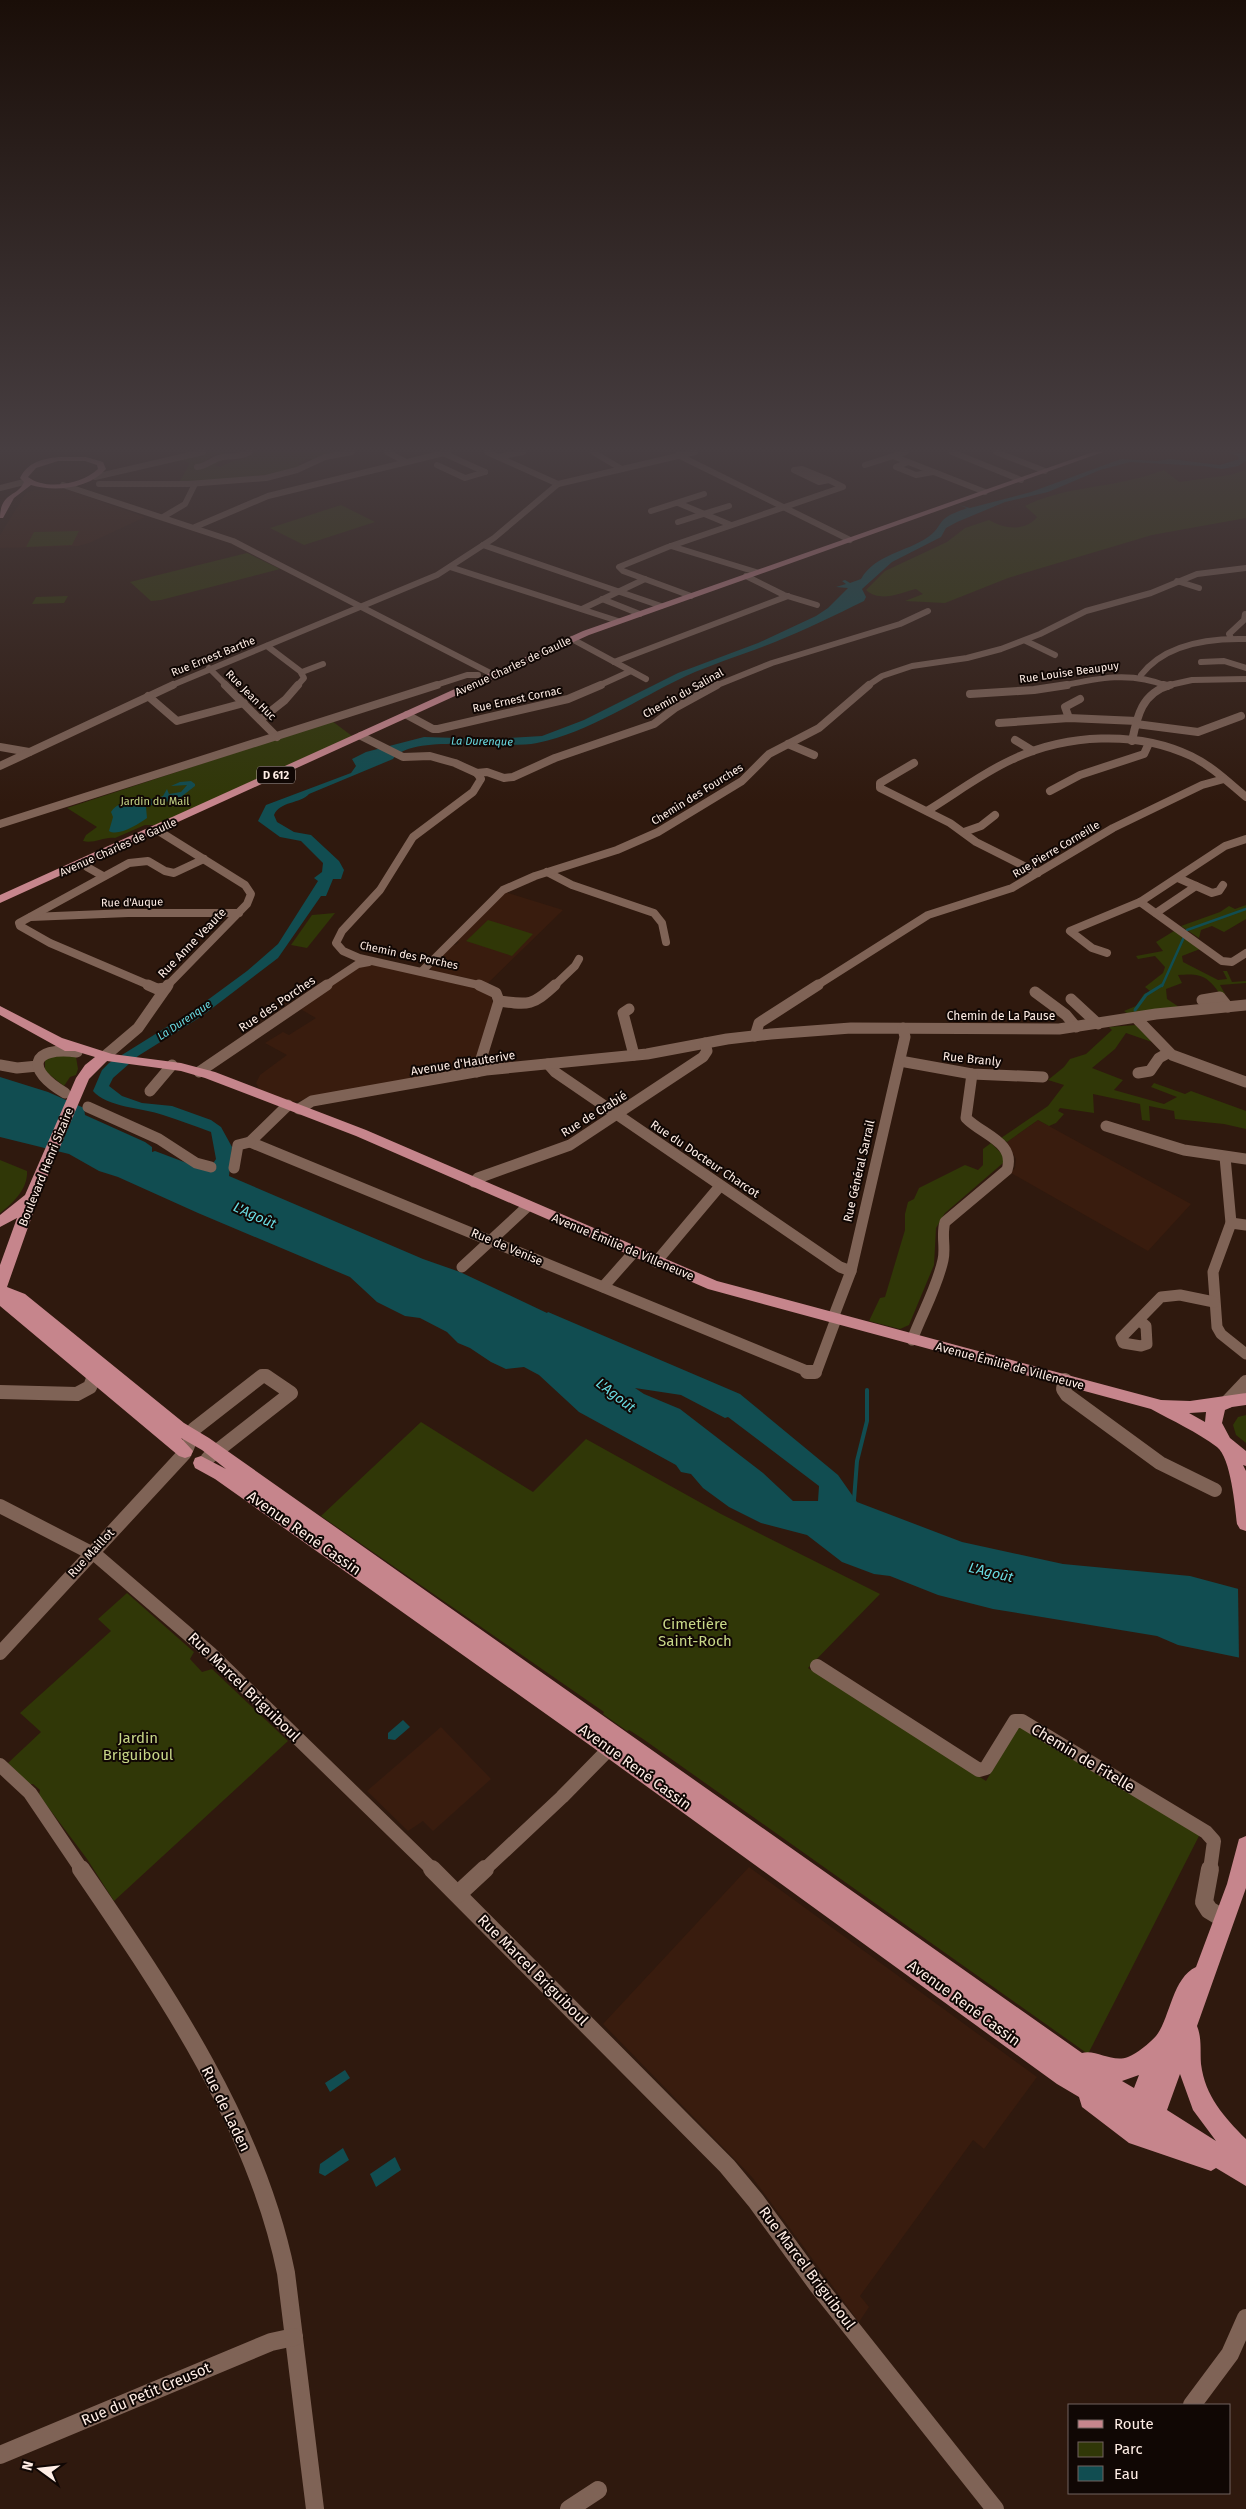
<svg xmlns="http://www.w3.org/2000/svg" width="1246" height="2509" viewBox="0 0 1246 2509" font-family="'Fira Sans',sans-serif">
<rect width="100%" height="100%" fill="#2f190e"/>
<g fill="#391c0e">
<path d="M1106,452H1226L1237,457V459L1220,464L1169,458L1156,460L1121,459Z"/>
<path d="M66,489L145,517L89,543L78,546L0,548V535L26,493L36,490Z"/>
<path d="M505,892L563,910L486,985L463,977L431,971V967L453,945H455L459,942L457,941Z"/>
<path d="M368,964L459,982L490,993L493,1003L473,1068L291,1102L260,1090L256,1083L260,1075L287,1055L265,1043L283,1032L289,1035L316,1018L297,1007L360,965Z"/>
<path d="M1038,1120L1191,1204L1148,1251L1011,1173L1015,1168L1016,1159L1007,1142Z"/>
<path d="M441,1727L491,1779L433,1831L423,1821L408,1831L367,1791Z"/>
<path d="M749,1867L1037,2077L984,2149L973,2140L860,2296L869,2307L859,2322L752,2177L603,2024Z"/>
</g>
<g fill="#303707">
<path d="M208,452H224L222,455L216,454L193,468L204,469L221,458L225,459L215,465L220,467C232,460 243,460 254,453L251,452H345L314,460L306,459L298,464L304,466L279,474L179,483L190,463L177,459Z"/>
<path d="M1164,470L1179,482L1230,475L1246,470V518L1152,535L1008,578L945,603L905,601L923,594L916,589C899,593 881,603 866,590L885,571L947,542L965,528L989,520C1004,529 1025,532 1037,517L1025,506C1058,489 1099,488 1134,479C1144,477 1154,473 1164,470Z"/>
<path d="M341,505L375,522L304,545L270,528Z"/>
<path d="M79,531L72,545L26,547L34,532Z"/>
<path d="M247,553L280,569L161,600L151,601L130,582Z"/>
<path d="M68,596L64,603L32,604L36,597Z"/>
<path d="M332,721L352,736L156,825H145L115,838C105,836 94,844 83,841L86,835L97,827L67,808Z"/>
<path d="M1246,905V919L1224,932L1212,926L1201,930L1199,938L1181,926L1220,912L1229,906L1235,909Z"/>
<path d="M335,913L307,948L291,945L312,915Z"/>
<path d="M488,920L533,934L512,956L466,941Z"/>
<path d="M1174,931L1200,949L1182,956L1183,962L1218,980L1227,979L1223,971H1227L1232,982L1246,981V983L1220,985L1225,994H1220C1207,975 1200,973 1178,975L1182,983L1166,989L1167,999L1179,1007L1128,1014L1124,1011L1136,1006L1144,994L1150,991L1145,987L1163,973L1165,967L1155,956L1138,959L1136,956L1163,951L1156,942Z"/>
<path d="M1136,1025L1152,1042L1126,1033L1115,1049L1092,1068L1123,1080L1114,1090L1164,1104L1177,1097L1151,1087L1154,1083L1185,1094L1191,1091L1246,1111V1129L1224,1124L1175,1119L1174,1111L1149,1106L1150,1121L1142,1120L1140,1104L1093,1094L1094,1113L1060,1108L1058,1111L1064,1114L1056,1123L1049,1126L1038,1120L1007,1142L1001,1138L1048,1106L1064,1085L1048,1080L1064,1067L1070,1059L1086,1054L1112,1030L1109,1027Z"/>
<path d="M52,1054L76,1057L78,1069L76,1075L70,1077L64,1086L45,1071V1058Z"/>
<path d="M991,1143L1004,1156L1003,1163L945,1213L936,1228L934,1265L909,1325L900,1329L869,1321L880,1298L885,1297L905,1230V1214L908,1202L914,1199L919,1188L965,1165L978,1170L983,1165V1149Z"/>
<path d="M0,1160L27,1171C28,1189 13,1203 0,1213Z"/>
<path d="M1246,1415V1443L1236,1435L1233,1425L1238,1417Z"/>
<path d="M421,1422L533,1492L586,1439L721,1514L880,1594L808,1668L986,1781L1020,1724L1200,1834L1088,2054L643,1739L629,1730L627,1731L603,1714L604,1712L321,1516Z"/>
<path d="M127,1593L194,1652L190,1659L202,1672L212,1669L288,1741L114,1901L87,1859L39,1795L40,1790L33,1784H29L8,1763L41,1732L20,1713L111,1631L98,1619Z"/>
</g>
<g fill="#114d51" fill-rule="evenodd">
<path d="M1228,452L1244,453L1246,461L1238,466L1222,469L1203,466L1130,462L1100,470L1048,492L1005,502L957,522L946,528L941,537L892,562L862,589L866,597L864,601C835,615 805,630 775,642C745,654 715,663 686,676C637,699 590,732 537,743C503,750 412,733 393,759L309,794C300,804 280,801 274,815L277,822L294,832L311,835L339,861L344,870L341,879H333L326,896H321L278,958L202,1016L138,1056L113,1078L109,1086L122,1096L142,1103L172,1106L211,1120L221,1127L232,1147L229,1176L423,1259L460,1272L547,1313L548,1312L740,1394L838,1475L857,1502L962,1542L1063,1564L1190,1576L1246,1591V1659L1178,1645L1157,1636L993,1609L938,1595L890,1576L874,1574L842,1562L807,1535L761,1523L729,1507L703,1488L691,1474L681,1472L676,1465L579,1412L539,1375L524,1367L506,1369L491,1362L470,1348L458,1343L447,1332L420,1318L405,1316L377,1302L350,1277L198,1213L118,1177L99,1171L69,1154L0,1137V1077L48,1092L84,1108L85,1115L145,1142L152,1147V1152L155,1151L208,1171L216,1159L211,1132C195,1126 179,1120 163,1115C143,1108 106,1107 93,1091L102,1070L109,1063L194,1010L247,971L278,944L318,881L314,878L322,872L323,863L301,841L280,837L258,821L266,805L351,773L356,766L352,759L366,752L424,737L492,739L542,736L584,720L678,673L758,643L816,616L828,608L848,588L836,587L846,584L842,581L845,580L850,583L861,579C875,554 907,552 928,537C936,532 938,526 943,520C949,514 960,511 967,508L959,505L970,508L1031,492L1121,459L1157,461L1170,459L1220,465L1239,459L1238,456ZM635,1388L681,1395L725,1418L728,1417L819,1486L818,1501H793L763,1473L680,1409L644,1394Z"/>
<path d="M191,781L195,784V786L177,800L157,803L146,807L147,818C139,824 118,837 109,831L113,817L111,812C121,796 147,803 163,796L167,789L169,794L181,792L187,785L171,786L180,782Z"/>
<path d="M403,1720L410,1727L395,1740L388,1739V1733Z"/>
<path d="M345,2070L350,2078L330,2092L325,2083Z"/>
<path d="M343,2148L349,2160L325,2176L319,2173L320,2164Z"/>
<path d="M395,2157L401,2170L376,2187L370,2174Z"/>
</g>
<path fill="#2f190e" d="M1238,1586L1246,1588V1662L1239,1661Z"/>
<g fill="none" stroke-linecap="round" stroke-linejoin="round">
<g stroke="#114d51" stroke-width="2.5">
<path d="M1187,930L1246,909"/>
<path d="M1162,986L1184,937"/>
</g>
<path stroke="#114d51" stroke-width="3" d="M1135,1010L1146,995L1162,985"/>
<path stroke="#114d51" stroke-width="4" d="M854,1500L857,1461L867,1421V1390"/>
<g stroke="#7f6356" stroke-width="6">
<path d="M387,452L406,462"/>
<path d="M487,452L558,484"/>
<path d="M593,452L620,468"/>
<path d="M952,452L1021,480"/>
<path d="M996,452L1045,471"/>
<path d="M443,453L485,472"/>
<path d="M678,455L850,540"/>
<path d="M893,456L985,492"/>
<path d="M498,457L523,452"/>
<path d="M908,462L896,467L916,475L933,472"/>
<path d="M437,465L465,478L485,472"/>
<path d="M865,465L906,452"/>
<path d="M197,467C207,466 214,458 223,457C235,455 238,458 250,452"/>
<path d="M802,469L829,480L819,482L794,470Z"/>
<path d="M95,477L203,452"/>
<path d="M99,484H188L266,478L297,470L325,457L352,452"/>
<path d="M63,485L233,541L494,675"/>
<path d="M0,488L28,481"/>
<path d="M678,503L731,525"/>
<path d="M651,511L704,494"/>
<path d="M163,517L185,504L195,484"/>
<path d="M678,522L729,506"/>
<path d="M195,527L268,496L448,452"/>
<path d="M483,545L661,606"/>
<path d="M671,546L756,572"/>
<path d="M450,567L618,621"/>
<path d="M746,576L784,595L817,605"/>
<path d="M1177,581L1199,588"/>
<path d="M691,596L623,571L619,567L668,547L843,487L829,480"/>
<path d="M602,599L640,614"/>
<path d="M582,609L645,579"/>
<path d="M1231,638L1229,634L1244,620L1245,614"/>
<path d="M572,639L646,679"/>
<path d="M1026,641L1055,655"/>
<path d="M267,646L300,671L304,678L297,686"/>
<path d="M614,662L788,596"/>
<path d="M1201,662L1224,661L1246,668"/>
<path d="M209,668L227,686"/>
<path d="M302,672L323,664"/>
<path d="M1141,675C1165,644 1209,638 1246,639"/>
<path d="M170,686L437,575L494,538L558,484L695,452"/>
<path d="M433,686L467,675H478"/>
<path d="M598,686L631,671"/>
<path d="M715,686L772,663L900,624L928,611"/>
<path d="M867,686L882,676L912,666L967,658L1001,649L1040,634L1086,611L1151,593L1197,574L1246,568"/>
<path d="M1061,686C1098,678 1131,671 1167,686"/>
<path d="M1165,686L1192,680L1246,679"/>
</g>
<g stroke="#7f6356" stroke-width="8">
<path d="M225,685L277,737"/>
<path d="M1163,685L1167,686"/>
<path d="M970,694L1034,690L1067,685"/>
<path d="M148,696L177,721L244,703"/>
<path d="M407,715L433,729H438L568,699L601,685"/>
<path d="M1069,718L1065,707L1080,699"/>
<path d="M261,719L285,700L298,685"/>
<path d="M999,723L1069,718L1137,721"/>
<path d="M1136,724L1198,732L1241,716"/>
<path d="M361,736L403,757L430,756L455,763L477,773L481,779L473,792L413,837L380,890L342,931L336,943L343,951L359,958L483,986"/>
<path d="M1015,740L1033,751"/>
<path d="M1132,741C1137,716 1142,693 1170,685"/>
<path d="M788,744L814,755"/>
<path d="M0,747L29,752"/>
<path d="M914,763L880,783V788L950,823L976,842L1038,873"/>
<path d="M0,766L173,685"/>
<path d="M477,773L487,772L504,778L513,777L555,758L654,724L675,708L717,685"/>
<path d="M1050,791L1080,775L1144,754L1149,743"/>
<path d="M927,811C955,794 981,774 1011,760C1065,734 1137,730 1191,756C1212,766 1229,783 1246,797"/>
<path d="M0,824L437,685"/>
<path d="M157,830L245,885L251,894L247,904L167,986"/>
<path d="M964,832L981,826L995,815"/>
<path d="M87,867L103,876"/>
<path d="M547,872L572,885L654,913L662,923L666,942"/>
<path d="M1178,878L1212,893L1219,891L1223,885"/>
<path d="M1140,902L1222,961L1232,962L1246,953"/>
<path d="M1156,913L1196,886"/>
<path d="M31,917L128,913H239"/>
<path d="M1107,953L1092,948L1070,931L1140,902L1225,846L1246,839"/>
<path d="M422,971L503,890L535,876L617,850L658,832L742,781L769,754L819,728L869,685"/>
<path d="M151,986L50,943L20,926L19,923L129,863L148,861L165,871L174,873L204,859"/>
<path d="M325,986L358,964L369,962"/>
<path d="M554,986L575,966L579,959"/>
<path d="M816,986L928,915L1012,888L1113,828L1202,785L1224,779"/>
</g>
<g stroke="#7f6356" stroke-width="11">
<path d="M148,985L157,989L166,988"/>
<path d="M1035,992L1066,1015L1076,1027"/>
<path d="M1071,999L1098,1024"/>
<path d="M1202,1000L1220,997L1228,1007"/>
<path d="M499,1001C529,1005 532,1006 555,985"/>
<path d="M629,1009L623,1013L634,1055"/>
<path d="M1136,1018L1172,1055L1246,1082"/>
<path d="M755,1036L759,1023L818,985"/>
<path d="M105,1056L138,1028L168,985"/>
<path d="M900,1061L972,1074L1043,1077"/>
<path d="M548,1064L555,1072L840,1267L851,1271"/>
<path d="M0,1065L17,1068L38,1066"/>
<path d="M199,1072L327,985"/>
<path d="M477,1072L499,1001L496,993L479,985"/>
<path d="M1138,1073L1150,1071L1159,1058L1168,1053"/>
<path d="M150,1091L172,1065"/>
<path d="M65,1093C25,1070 30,1046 77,1052"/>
<path d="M288,1105L250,1142L812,1373"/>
<path d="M88,1107L159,1139L196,1163L211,1167"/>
<path d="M299,1109L312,1101L486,1070L647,1054L727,1039L771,1034L851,1028L1059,1029L1156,1014L1246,1005"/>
<path d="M1106,1126L1184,1150L1246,1159"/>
<path d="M1225,1157L1231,1223L1213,1272L1217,1327L1221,1334L1246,1354"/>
<path d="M234,1168L238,1145L250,1142"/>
<path d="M474,1182L478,1178L570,1145L703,1057L707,1051L705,1043"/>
<path d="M1231,1223L1246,1225"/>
<path d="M656,1262L720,1186"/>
<path d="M462,1267L528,1206"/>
<path d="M603,1287L634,1252"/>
<path d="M833,1318L851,1271L905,1037L903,1028"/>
<path d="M1139,1320L1146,1326L1147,1344L1141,1346L1123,1343L1121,1338L1161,1297L1180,1295L1214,1302"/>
<path d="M912,1340C922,1313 937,1288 943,1260C946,1247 941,1235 945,1222L1007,1170C1016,1142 982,1135 966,1118L972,1074"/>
<path d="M813,1373L817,1370L836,1319"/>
</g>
<g stroke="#7f6356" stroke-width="14">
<path d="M807,1372H815"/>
<path d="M1065,1380L1063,1389L1067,1395L1160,1463L1215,1490"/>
<path d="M0,1392L77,1394L90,1387L94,1376"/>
<path d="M1228,1401L1246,1382"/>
<path d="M187,1448L194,1429L262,1376H266L291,1393L208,1458"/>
<path d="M0,1506L97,1556L210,1653L433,1870"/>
<path d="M0,1653L184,1454"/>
<path d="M817,1666L979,1770L986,1768L1015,1721H1022L1206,1832L1214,1841L1210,1870"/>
<path d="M0,1765L30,1793L82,1870"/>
<path d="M484,1870L562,1797L614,1744"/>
</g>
<g stroke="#7f6356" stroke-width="18">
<path d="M81,1869C165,1992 256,2124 286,2273L315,2509"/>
<path d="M432,1869L727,2166L756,2201L818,2286L995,2509"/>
<path d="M1210,1869L1204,1902L1209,1910L1224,1919"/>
<path d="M458,1894L485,1869"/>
<path d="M1192,2405L1230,2354L1246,2318"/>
<path d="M0,2455L271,2342L294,2337"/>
<path d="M569,2509L598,2490"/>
</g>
<g fill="#c6858c" fill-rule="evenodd">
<path d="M1093,452H1103L589,635L0,903V895L583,631Z"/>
<path d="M58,457H86L103,462L106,469C89,489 54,492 31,485L14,498L3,518H0C0,492 18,497 24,482L20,478C28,462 42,459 58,457ZM58,461H85L97,465L98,469C83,484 46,491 28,477L36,468Z"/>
<path d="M0,1006L62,1038L112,1054L181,1063L215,1072L366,1130L717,1281L1161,1400L1190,1401L1246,1393V1405L1232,1407L1225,1410L1222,1423L1230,1438L1246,1451V1466L1243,1465L1246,1471V1531L1240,1529L1237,1524C1235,1507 1231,1458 1217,1447C1197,1432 1173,1421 1151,1409L708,1289L356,1136L205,1078L181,1071L107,1061L89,1079L39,1196L7,1287L25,1294L184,1423L209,1438L1082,2053C1096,2049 1112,2063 1128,2057C1136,2054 1150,2043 1156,2036C1170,2019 1172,1978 1196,1967L1227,1884L1239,1839L1246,1836V1888L1197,2026C1202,2038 1200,2051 1201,2064C1205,2096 1224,2117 1246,2139V2186L1216,2168L1211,2171L1129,2143L1082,2107L1079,2097L1057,2084L591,1746L215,1479L195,1468L193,1463L195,1458L201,1456L226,1469L202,1450L181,1438L193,1451L191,1456L185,1458L179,1456L0,1306V1265L17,1218L0,1227V1215L25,1195L76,1078L85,1065L95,1057L75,1051H65L0,1015ZM1206,1412L1205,1422L1189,1413H1190ZM1180,2074L1193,2110L1216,2141L1167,2110ZM1139,2075L1134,2088L1122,2081Z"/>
</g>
</g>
<linearGradient id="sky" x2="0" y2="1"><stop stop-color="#1a0e08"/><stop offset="0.56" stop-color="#473e41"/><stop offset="1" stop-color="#473e41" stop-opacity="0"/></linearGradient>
<rect width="1246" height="803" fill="url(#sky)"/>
<g text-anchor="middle" stroke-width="4" stroke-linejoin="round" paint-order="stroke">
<g font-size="11" fill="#ffeee6" stroke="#100704">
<text transform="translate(213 656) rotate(-22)" y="4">Rue Ernest Barthe</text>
<text transform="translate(513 666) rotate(-25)" y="4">Avenue Charles de Gaulle</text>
<text transform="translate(1069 672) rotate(-8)" y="4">Rue Louise Beaupuy</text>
<text transform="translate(683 693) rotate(-29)" y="4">Chemin du Salinal</text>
<text transform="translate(251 695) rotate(45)" y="4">Rue Jean Huc</text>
<text transform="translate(517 699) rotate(-12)" y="4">Rue Ernest Cornac</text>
<text transform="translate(697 794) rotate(-32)" y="4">Chemin des Fourches</text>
<text transform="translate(118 847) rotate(-24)" y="4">Avenue Charles de Gaulle</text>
<text transform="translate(1056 849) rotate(-31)" y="4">Rue Pierre Corneille</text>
<text transform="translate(132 902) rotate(-1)" y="4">Rue d'Auque</text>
<text transform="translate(409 955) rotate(12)" y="4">Chemin des Porches</text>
</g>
<g font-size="11" font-style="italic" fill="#69dae1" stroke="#100704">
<text transform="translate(482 741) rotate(1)" y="4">La Durenque</text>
<text transform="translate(184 1020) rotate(-34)" y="4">La Durenque</text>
</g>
<rect fill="#100704" stroke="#b7a9a2" stroke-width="1" x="257" y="766.5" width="38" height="17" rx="4"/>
<g font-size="11" font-weight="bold" fill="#ffeee6">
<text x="276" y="779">D 612</text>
</g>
<g font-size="11" fill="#c8d788" stroke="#100704">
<text x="155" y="805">Jardin du Mail</text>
</g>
<g font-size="12" fill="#ffeee6" stroke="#100704">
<text transform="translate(192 943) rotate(-46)" y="4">Rue Anne Veaute</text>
<text transform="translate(277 1004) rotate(-34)" y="4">Rue des Porches</text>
<text x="1001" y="1020">Chemin de La Pause</text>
<text transform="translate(972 1059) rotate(6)" y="4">Rue Branly</text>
<text transform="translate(463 1063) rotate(-9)" y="4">Avenue d'Hauterive</text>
<text transform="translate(594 1114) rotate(-32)" y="4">Rue de Crabié</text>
<text transform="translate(705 1159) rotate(34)" y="4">Rue du Docteur Charcot</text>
<text transform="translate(46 1167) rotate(-68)" y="4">Boulevard Henri Sizaire</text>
<text transform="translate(859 1171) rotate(-77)" y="4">Rue Général Sarrail</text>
<text transform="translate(507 1247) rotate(23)" y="4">Rue de Venise</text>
<text transform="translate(623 1247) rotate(23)" y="4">Avenue Émilie de Villeneuve</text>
<text transform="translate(1010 1366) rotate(15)" y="4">Avenue Émilie de Villeneuve</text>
<text transform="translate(91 1553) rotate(-47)" y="4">Rue Maillot</text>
</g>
<g font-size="14" font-style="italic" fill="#69dae1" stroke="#100704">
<text transform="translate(255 1215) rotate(24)" y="5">L'Agoût</text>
<text transform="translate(616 1395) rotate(38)" y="5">L'Agoût</text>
<text transform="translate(991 1572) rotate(14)" y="5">L'Agoût</text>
</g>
<g font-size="15" fill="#ffeee6" stroke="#100704">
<text transform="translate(304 1533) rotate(35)" y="5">Avenue René Cassin</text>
<text transform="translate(244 1687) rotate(44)" y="5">Rue Marcel Briguiboul</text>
<text transform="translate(1083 1758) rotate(31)" y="5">Chemin de Fitelle</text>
<text transform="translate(635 1767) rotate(36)" y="5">Avenue René Cassin</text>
<text transform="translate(533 1970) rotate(45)" y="5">Rue Marcel Briguiboul</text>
<text transform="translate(964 2003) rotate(36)" y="5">Avenue René Cassin</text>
<text transform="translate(226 2109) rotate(64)" y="5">Rue de Laden</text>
<text transform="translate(807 2268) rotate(53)" y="5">Rue Marcel Briguiboul</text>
<text transform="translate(146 2394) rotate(-23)" y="5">Rue du Petit Creusot</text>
</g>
<g font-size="15" fill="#c8d788" stroke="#100704">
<text x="695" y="1629">Cimetière<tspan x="695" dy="17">Saint-Roch</tspan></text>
<text x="138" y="1743">Jardin<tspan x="138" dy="17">Briguiboul</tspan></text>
</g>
</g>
<rect x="1068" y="2404" width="162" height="90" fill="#100704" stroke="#70635e"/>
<rect x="1078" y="2420" width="25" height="8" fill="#c6858c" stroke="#70635e"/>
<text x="1114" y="2429" font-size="15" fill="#ffeee6">Route</text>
<rect x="1078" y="2442" width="25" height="15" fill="#303707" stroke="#70635e"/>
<text x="1114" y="2454" font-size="15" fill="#ffeee6">Parc</text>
<rect x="1078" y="2466" width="25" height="15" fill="#114d51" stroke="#70635e"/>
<text x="1114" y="2479" font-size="15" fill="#ffeee6">Eau</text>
<g transform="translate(40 2469) rotate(285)" stroke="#100704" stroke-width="4" paint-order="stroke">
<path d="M0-4L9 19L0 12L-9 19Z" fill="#ffeee6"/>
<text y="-8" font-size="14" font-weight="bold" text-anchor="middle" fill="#ffeee6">N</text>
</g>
</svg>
